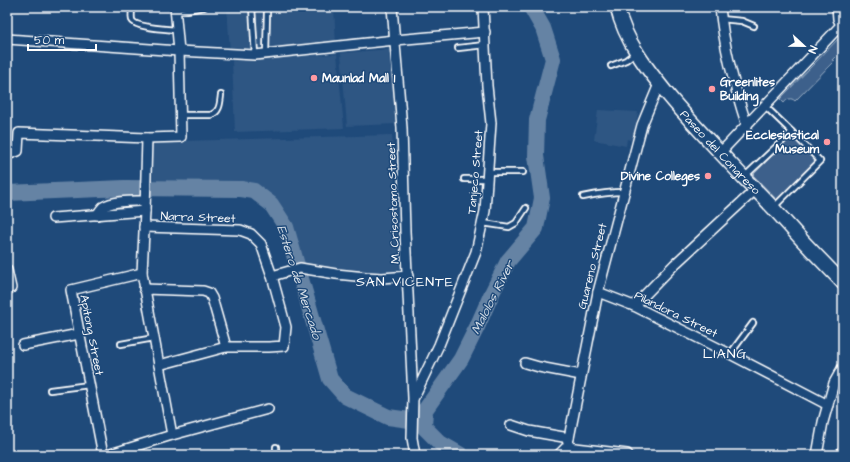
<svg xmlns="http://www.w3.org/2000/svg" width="850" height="462" viewBox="0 0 850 462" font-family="'Architects Daughter',sans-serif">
<rect width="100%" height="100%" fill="#1f4a7a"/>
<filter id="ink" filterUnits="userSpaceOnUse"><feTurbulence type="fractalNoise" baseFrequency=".025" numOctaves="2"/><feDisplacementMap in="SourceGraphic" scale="8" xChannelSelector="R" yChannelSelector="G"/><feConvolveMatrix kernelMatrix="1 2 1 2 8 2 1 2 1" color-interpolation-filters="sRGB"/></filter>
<g filter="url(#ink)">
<g fill="#2e5683">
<path d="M227,7H334L336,46L230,52Z"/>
<path d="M391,49L396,124L347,126L341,53Z"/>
<path d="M337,54L344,128L235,132L232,60Z"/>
<path d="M598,110L638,112L633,141L627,139L626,146L594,140Z"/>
<path d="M392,135L400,276H323L303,272L286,216L265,193L251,186L144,192L146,142Z"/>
</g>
<g fill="#3c618b" stroke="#9eb0c5">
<path d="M842,35L843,37V54L840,52L832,60L834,61L795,101C791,97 787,99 784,103L780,99Z"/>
<path d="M792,136L817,162L777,200L753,175Z"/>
</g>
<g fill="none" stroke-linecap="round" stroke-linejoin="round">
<g stroke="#6583a4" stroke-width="16">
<path d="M7,193L124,188L241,189L254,191L271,204L286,227L330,379L345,396L388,417L424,422"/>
<path d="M461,455L440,443L424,427L425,410L461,359L477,327L492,293L508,261L536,228L542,198L536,156L537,120L553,59L543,28L531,7"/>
</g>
<g stroke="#fff" stroke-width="8">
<g id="service">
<path d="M132,7C132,11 131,16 132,20C135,28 169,29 177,30"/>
<path d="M252,7L255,55"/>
<path d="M620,11L634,7"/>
<path d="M176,12L204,7"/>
<path d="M721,19L742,21L754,26"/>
<path d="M458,48L485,45"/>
<path d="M266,54L267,12L266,7"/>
<path d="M611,66L626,60L635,53"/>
<path d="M765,106L792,132"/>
<path d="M181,115H211C220,112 220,103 221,95"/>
<path d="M488,172H523"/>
<path d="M744,177L792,132L820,161L774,207"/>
<path d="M464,179H487"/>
<path d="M583,197C597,194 610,192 624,192"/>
<path d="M483,223L509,227L516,223L526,208"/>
<path d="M121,344L154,338"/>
<path d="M730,354L753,323"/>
<path d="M50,390L89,385"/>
<path d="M276,447V455"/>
<path d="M836,455L843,448"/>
</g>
</g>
<g stroke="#fff" stroke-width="12">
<g id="minor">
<path d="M392,7L402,128L405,231L413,398L412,438L415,455"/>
<path d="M720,7C724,49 734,86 747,126"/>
<path d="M837,7L838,19L843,28"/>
<path d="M7,39L179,51L255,55L395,40L485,32"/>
<path d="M147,138L145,211L142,273L172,435"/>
<path d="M720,153L841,25L843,24"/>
<path d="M7,155L18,151L19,133L147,138L181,137L179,51L175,7"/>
<path d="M97,215C99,212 101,209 103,207C113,200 133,201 145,201"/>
<path d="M53,218L145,211"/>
<path d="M144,227L240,230L251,234L261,244L272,276L286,327L284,346L269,347H226L159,365"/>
<path d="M7,270L11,288"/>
<path d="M272,276L300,268L336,274L366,277L382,278L408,276"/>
<path d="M144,289L203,291L209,293L212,298L226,347"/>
<path d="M598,292L634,306L730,354L828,405"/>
<path d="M634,306L675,264L755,190"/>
<path d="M23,345L79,334"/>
<path d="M525,363L539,367L581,375"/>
<path d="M414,397L439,345L476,252L485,211L491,123L487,86L483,7"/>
<path d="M511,425L529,431L569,438"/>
<path d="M567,448L598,292L642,125L659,84"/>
<path d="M103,455L71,290L142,273"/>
<path d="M107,455L172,435L268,409"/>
<path d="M817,455L823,422L834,383L843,367"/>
</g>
</g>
<g stroke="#fff" stroke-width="14">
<path id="tertiary" d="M560,455L567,448L627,455"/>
</g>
<g stroke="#fff" stroke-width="16">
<g id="secondary">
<path id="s1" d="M617,7C625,41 647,69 669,96C693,125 719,151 745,179C755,189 765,199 774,209C783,219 792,229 801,239C815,254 829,268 843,283"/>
</g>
</g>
<use href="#service" stroke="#1f4a7a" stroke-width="4.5"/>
<use href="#minor" stroke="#1f4a7a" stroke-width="9"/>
<use href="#tertiary" stroke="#1f4a7a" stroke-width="11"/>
<use href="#secondary" stroke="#1f4a7a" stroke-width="13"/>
</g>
</g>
<g fill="#ff9aa2" stroke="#1f4a7a" stroke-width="1.5">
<circle cx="314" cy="78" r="4"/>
<circle cx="712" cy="89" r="4"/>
<circle cx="827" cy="142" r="4"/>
<circle cx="708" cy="176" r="4"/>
</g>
<g text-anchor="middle" stroke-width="3" stroke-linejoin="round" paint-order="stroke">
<g font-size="12" font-weight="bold" fill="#fff" stroke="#1f4a7a" text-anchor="start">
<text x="322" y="82">Maunlad Mall 1</text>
<text x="720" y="86">Greenlites<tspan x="720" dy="14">Building</tspan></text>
<text x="819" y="139" text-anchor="end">Ecclesiastical<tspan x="819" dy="14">Museum</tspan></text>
<text x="700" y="180" text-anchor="end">Divine Colleges</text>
</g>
<g font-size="12" fill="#fff" stroke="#1f4a7a">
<text dy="4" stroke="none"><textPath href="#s1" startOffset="180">Paseo del Congreso</textPath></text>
<text transform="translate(475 172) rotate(-85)" y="4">Tanjeco Street</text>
<text transform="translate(393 203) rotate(-92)" y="4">M. Crisostomo Street</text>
<text transform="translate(198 217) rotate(2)" y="4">Narra Street</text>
<text transform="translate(592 266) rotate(-76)" y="4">Guareno Street</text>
<text transform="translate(676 314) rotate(26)" y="4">Pilandora Street</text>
<text transform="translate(92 335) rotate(79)" y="4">Apitong Street</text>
</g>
<g font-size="13" font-style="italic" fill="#d8e0e8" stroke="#1f4a7a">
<text transform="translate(300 282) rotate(72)" y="5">Estero de Mercado</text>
<text transform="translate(492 297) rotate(-63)" y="5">Malolos River</text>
</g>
<g font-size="14" letter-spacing="1" fill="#fff" stroke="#1f4a7a">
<text x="405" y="286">SAN VICENTE</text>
<text x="725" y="358">LIANG</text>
</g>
</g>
<rect width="850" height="462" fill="none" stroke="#1f4a7a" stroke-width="24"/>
<rect x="12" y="12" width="826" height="438" fill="none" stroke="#fff" stroke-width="1.5" filter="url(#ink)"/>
<g transform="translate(804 46) rotate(112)" stroke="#1f4a7a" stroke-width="3" paint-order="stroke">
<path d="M0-3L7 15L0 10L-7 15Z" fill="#ffffff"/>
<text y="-6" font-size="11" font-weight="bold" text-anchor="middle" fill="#ffffff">N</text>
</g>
<path d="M28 44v6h68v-6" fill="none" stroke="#ffffff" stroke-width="2"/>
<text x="34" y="44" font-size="12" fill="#ffffff" stroke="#1f4a7a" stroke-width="3" paint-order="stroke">50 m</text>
</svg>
